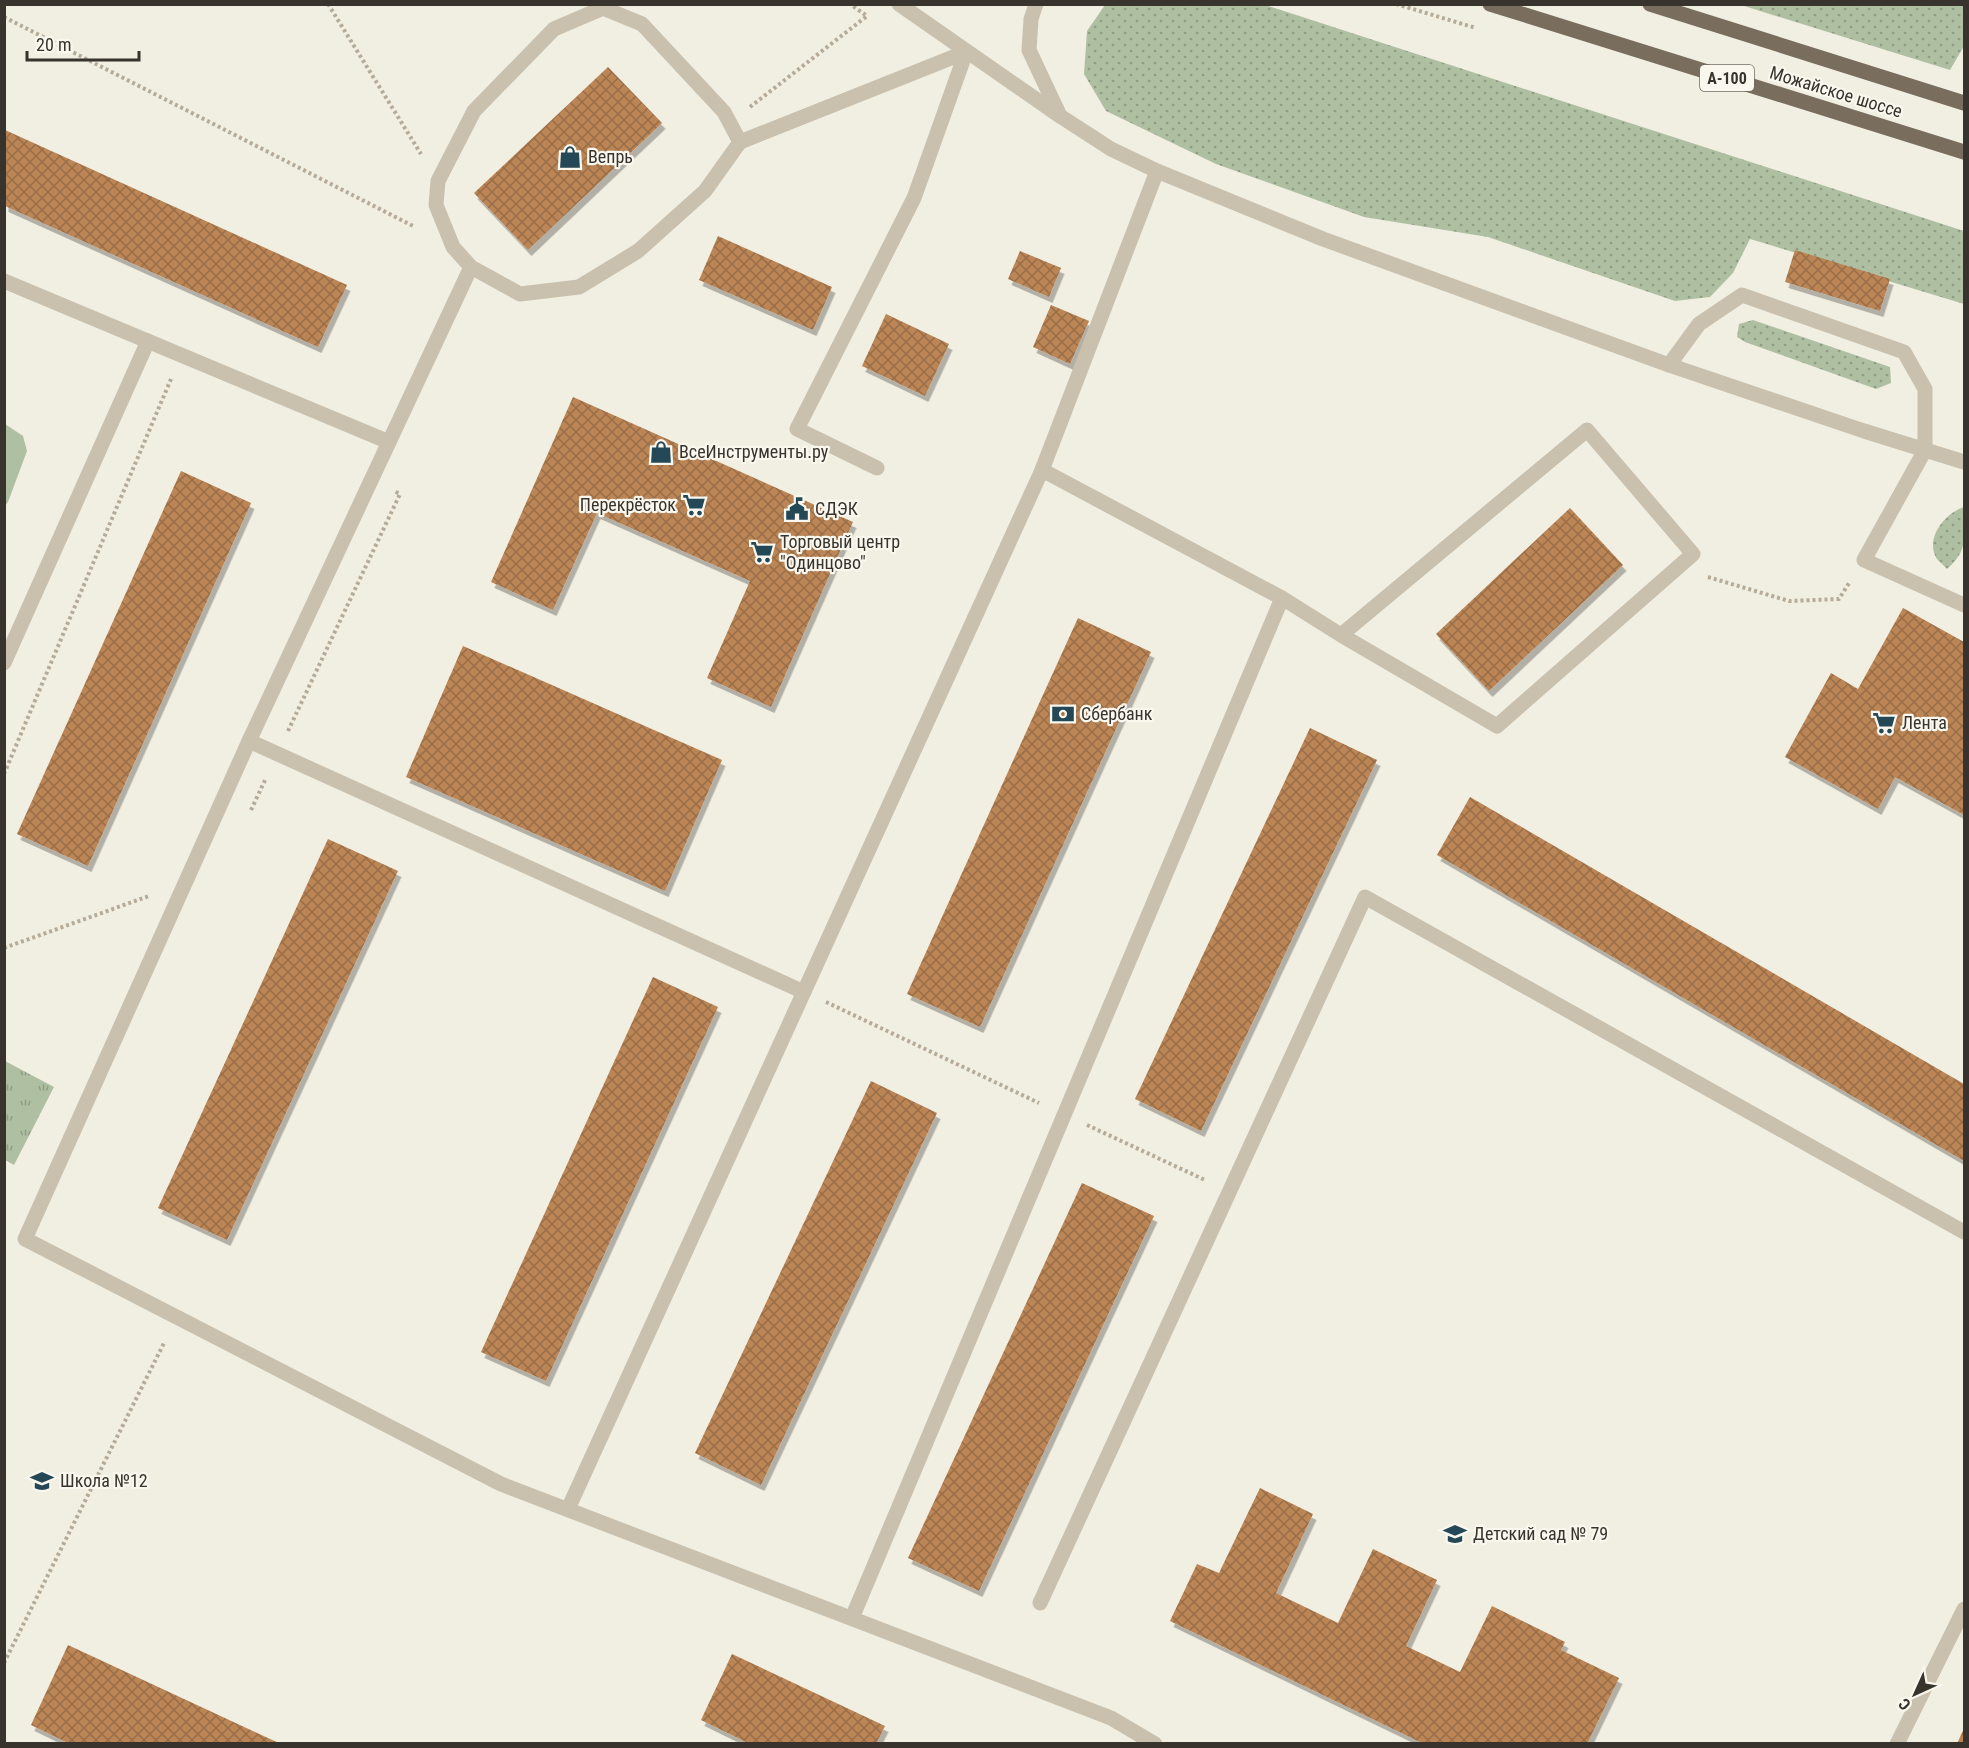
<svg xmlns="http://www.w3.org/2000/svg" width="1969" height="1748" viewBox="0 0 1969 1748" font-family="'Roboto Condensed',sans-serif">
<defs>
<pattern id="grass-dots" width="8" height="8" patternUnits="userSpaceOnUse" patternTransform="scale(1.5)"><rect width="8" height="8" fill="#afc0a2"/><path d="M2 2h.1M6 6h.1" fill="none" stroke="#8f9d84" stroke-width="1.8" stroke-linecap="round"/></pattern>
<pattern id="park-tufts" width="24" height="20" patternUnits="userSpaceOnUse" patternTransform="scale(1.5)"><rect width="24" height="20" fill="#afc0a2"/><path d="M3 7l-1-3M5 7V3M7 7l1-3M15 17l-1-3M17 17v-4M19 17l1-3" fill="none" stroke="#8f9d84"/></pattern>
<pattern id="building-cross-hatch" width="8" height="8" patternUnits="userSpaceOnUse" patternTransform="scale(1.5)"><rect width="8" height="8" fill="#bb8556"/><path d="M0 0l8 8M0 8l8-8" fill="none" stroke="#996d47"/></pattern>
<filter id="shadow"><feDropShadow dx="3.5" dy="6" stdDeviation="0" flood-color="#0004"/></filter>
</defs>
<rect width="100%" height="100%" fill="#f1eee2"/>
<g fill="url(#grass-dots)">
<path d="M1105,5H1265L1964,231V304L1750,239L1733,273L1710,297L1675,301L1488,237L1364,217L1216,164L1106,111L1084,74L1087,31Z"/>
<path d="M1741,5H1964V46L1950,70Z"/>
<path d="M1753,320L1890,367L1891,383L1876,389L1745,342L1737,337L1739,324Z"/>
<path d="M1964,507C1965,534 1969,550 1947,569C1944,566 1940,562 1937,559C1924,539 1945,513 1964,507Z"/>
</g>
<path fill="url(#park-tufts)" d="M5,1061L54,1087L14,1165L5,1160Z"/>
<path fill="#afc0a2" d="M5,424L23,436L27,451L8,502L5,506Z"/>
<g fill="url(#building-cross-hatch)" filter="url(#shadow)">
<path d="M608,67L662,123L528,250L474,193Z"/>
<path d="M5,130L347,285L318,347L5,206Z"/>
<path d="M718,236L832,287L813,330L699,280Z"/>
<path d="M1795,250L1890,279L1880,311L1785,282Z"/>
<path d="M1020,251L1061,268L1049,297L1008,279Z"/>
<path d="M1051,305L1089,321L1070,364L1033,347Z"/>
<path d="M886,314L949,344L925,396L862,366Z"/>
<path d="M573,397L853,522L771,707L707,678L750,581L597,513L553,610L491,582Z"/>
<path d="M181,471L251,503L88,866L17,834Z"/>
<path d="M1570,508L1623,565L1489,691L1436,634Z"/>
<path d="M1903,608L1964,642V815L1895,777L1878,809L1785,757L1831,673L1858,689Z"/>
<path d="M1078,618L1151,652L980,1027L907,994Z"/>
<path d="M463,646L722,760L665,891L406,777Z"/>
<path d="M1310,728L1377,760L1201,1131L1135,1099Z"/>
<path d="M1470,797L1964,1084V1161L1437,855Z"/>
<path d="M328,839L398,871L227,1240L158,1208Z"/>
<path d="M653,977L718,1007L546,1381L481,1352Z"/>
<path d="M871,1081L937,1113L761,1485L695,1453Z"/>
<path d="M1082,1183L1154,1216L979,1591L908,1558Z"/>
<path d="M1260,1488L1313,1514L1276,1593L1338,1623L1373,1549L1437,1580L1406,1646L1460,1672L1492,1606L1565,1642L1561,1650L1619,1678L1587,1744H1424L1170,1621L1197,1564L1219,1573Z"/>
<path d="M68,1645L281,1744H70L31,1725Z"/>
<path d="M732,1654L885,1726L876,1744H750L701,1720Z"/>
<path d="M1964,1728V1744H1957Z"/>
</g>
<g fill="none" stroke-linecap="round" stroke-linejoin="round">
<g stroke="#b5ab98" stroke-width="4" stroke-dasharray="3 3" stroke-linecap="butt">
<path d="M328,4L421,154"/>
<path d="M1396,4L1476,28"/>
<path d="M4,17L415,227"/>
<path d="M750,107L867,16L850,4"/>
<path d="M1708,577L1789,601L1839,599L1849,583"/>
<path d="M288,731L400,494L394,491"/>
<path d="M4,774L171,379"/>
<path d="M251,810L266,778"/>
<path d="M4,948L149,896"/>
<path d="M826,1002L1039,1103"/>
<path d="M1087,1125L1205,1180"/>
<path d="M4,1663L165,1341"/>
</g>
<g stroke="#c9c0ae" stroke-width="15">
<path d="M740,142L966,52"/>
<path d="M471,267L520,294L579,287L638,251L705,191L740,142L724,112L642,24L603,8L554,29L474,111L438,181L436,205L453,247L471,267L249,741L25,1239L501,1484L1111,1718L1155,1744"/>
<path d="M4,281L389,442"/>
<path d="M1669,365L1699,324L1742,295L1904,352L1925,389V450L1864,560L1964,605"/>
<path d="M877,468L797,429L914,198L966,52"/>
<path d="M1042,470L1157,171"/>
<path d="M4,663L148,341"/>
<path d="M249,741L804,992"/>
<path d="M568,1509L1042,470L1282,598L1341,635L1497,726L1693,554L1587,430L1341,635"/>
<path d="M1040,1603L1365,897L1964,1232"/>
<path d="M852,1618L1282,598"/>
<path d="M1897,1744L1964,1609"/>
</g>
<g stroke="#c9c0ae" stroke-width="15">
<path d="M899,4L1060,116L1111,149L1157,171L1323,239L1669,365L1864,431L1964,462"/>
<path d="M1036,4L1031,19L1029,50L1060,116"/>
</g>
<g stroke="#796d5e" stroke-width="15">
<path d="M1490,4L1964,152"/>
<path d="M1650,4L1964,103"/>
</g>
</g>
<defs>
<g id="shop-bare" transform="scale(1.8)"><path d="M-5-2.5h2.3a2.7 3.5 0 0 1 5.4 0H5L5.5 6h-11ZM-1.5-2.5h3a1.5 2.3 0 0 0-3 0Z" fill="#254856" stroke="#f9f7ee" stroke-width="2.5" paint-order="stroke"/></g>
<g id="supermarket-bare" transform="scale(1.8)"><path d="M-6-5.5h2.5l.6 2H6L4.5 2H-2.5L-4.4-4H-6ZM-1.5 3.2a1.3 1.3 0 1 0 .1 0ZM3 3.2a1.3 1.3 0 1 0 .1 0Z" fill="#254856" stroke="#f9f7ee" stroke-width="2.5" paint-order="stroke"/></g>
<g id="civic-bare" transform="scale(1.8)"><path d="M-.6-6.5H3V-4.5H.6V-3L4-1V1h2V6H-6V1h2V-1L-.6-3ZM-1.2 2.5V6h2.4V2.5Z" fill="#254856" stroke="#f9f7ee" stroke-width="2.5" paint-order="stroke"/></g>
<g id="bank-bare" transform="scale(1.8)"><path d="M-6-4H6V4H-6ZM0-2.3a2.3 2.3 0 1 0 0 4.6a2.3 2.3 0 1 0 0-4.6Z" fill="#254856" stroke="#f9f7ee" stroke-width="2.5" paint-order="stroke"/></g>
<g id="school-bare" transform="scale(1.8)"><path d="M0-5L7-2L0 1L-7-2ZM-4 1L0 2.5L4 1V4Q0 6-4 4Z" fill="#254856" stroke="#f9f7ee" stroke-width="2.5" paint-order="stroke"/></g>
</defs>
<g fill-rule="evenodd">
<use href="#shop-bare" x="570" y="157"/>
<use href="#shop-bare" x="661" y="452"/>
<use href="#supermarket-bare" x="694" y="505"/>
<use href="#civic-bare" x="797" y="509"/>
<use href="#supermarket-bare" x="762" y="552"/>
<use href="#bank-bare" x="1063" y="714"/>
<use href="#supermarket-bare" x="1884" y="723"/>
<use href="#school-bare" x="42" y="1481"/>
<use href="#school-bare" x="1455" y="1534"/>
</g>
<g text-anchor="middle" stroke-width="4.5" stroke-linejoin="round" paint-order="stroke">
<rect fill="#f9f7ee" stroke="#726e66" stroke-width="1.5" x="1700" y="65" width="54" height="26" rx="4.5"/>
<g font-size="16" font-weight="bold" fill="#38332c">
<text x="1727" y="84">А-100</text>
</g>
<g font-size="18" fill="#38332c" stroke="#f9f7ee">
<text transform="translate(1836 92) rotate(17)" y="6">Можайское шоссе</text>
</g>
<g font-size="18" fill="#38332c" stroke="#f9f7ee" text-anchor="start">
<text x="588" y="163">Вепрь</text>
<text x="679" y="458">ВсеИнструменты.ру</text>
<text x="676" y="511" text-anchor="end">Перекрёсток</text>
<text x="815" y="515">СДЭК</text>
<text x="780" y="548">Торговый центр<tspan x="780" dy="21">"Одинцово"</tspan></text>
<text x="1081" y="720">Сбербанк</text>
<text x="1902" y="729">Лента</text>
<text x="60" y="1487">Школа №12</text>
<text x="1473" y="1540">Детский сад № 79</text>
</g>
</g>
<rect width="1969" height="1748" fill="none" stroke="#38332c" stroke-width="12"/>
<g transform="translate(1915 1694) rotate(225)" stroke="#f9f7ee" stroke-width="4.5" paint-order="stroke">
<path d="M0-4.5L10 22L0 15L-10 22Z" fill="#38332c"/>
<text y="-9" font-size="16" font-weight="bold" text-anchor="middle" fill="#38332c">С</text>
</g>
<path d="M27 51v9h112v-9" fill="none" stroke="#38332c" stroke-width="3"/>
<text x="36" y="51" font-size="18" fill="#38332c" stroke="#f9f7ee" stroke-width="4.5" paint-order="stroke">20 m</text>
</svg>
